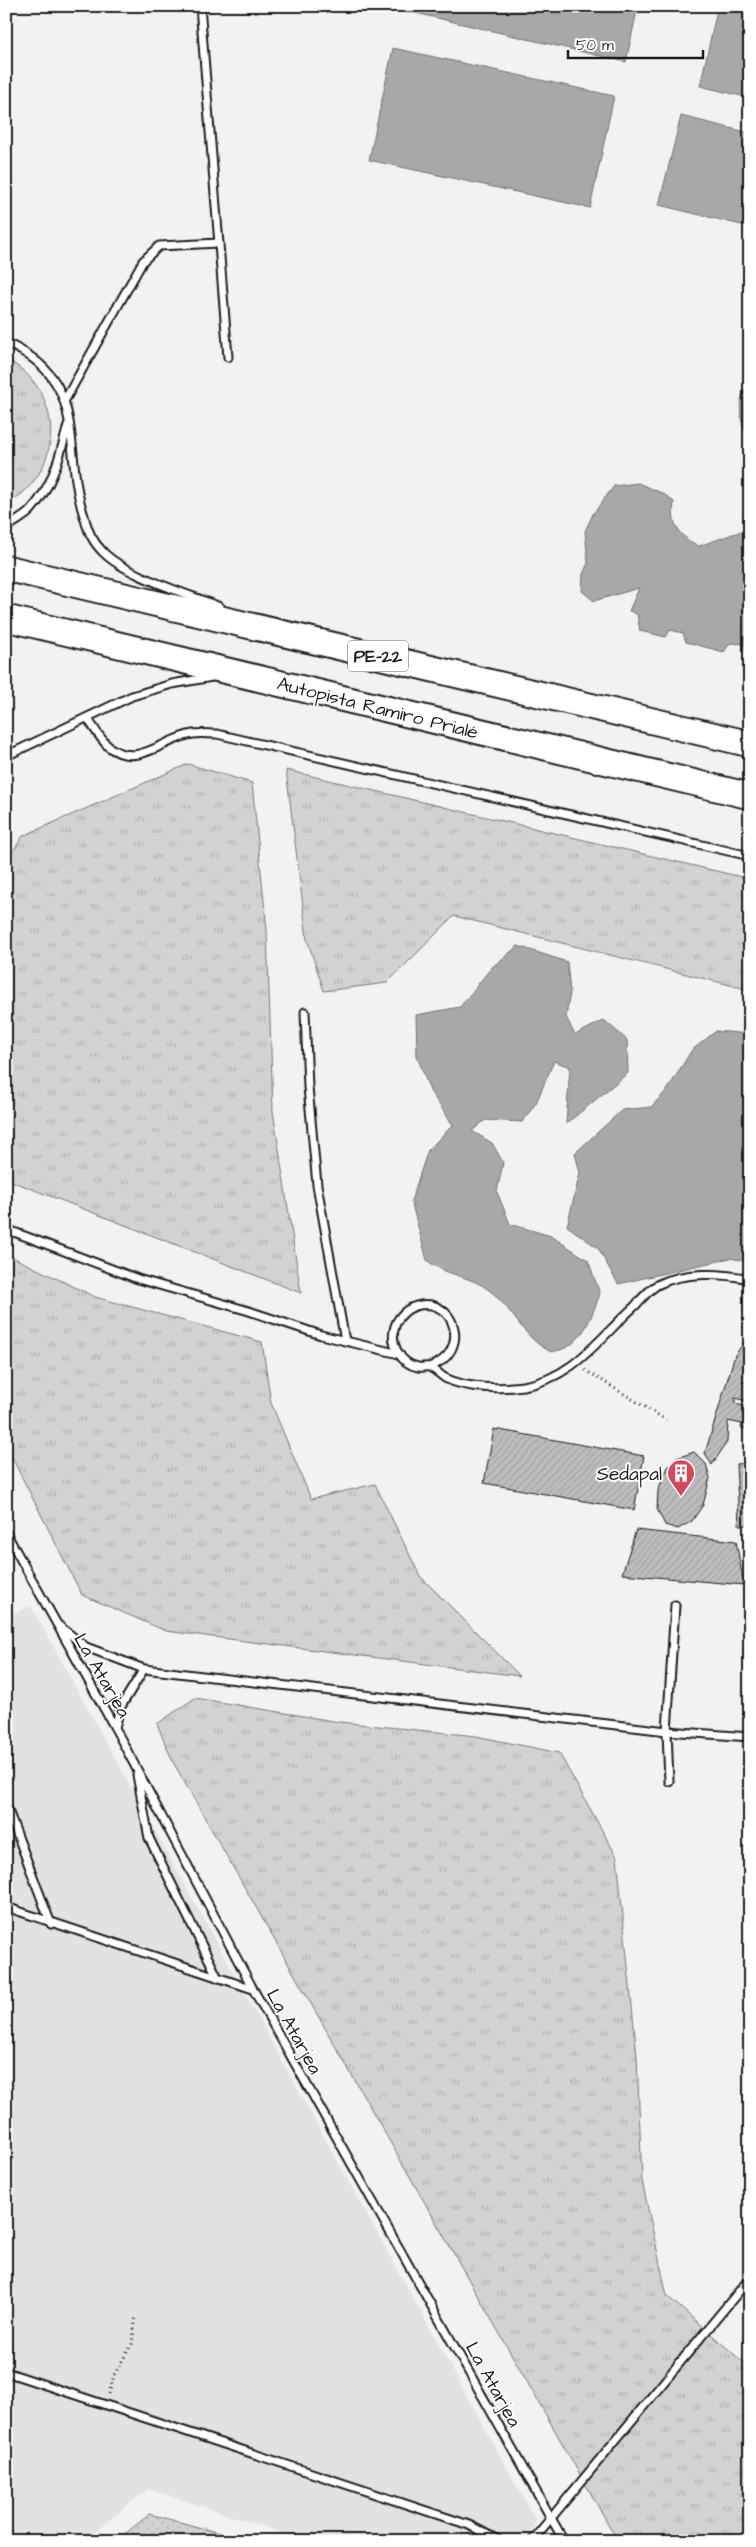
<svg xmlns="http://www.w3.org/2000/svg" width="756" height="2547" viewBox="0 0 756 2547" font-family="'Architects Daughter',sans-serif">
<defs>
<pattern id="grass-tufts" width="24" height="20" patternUnits="userSpaceOnUse" patternTransform="scale(1.25)"><rect width="24" height="20" fill="#d2d2d2"/><path d="M3 7l-1-3M5 7V3M7 7l1-3M15 17l-1-3M17 17v-4M19 17l1-3" fill="none" stroke="#b4b4b4"/></pattern>
<pattern id="park-dots" width="8" height="8" patternUnits="userSpaceOnUse" patternTransform="scale(1.25)"><rect width="8" height="8" fill="#d2d2d2"/><path d="M2 2h.1M6 6h.1" fill="none" stroke="#b4b4b4" stroke-width="1.8" stroke-linecap="round"/></pattern>
<pattern id="building-hatch" width="6" height="6" patternUnits="userSpaceOnUse" patternTransform="scale(1.25)"><rect width="6" height="6" fill="#bdbdbd"/><path d="M-1 1l2-2M0 6l6-6M5 7l2-2" fill="none" stroke="#a2a2a2"/></pattern>
</defs>
<rect width="100%" height="100%" fill="#f2f2f2"/>
<filter id="ink" filterUnits="userSpaceOnUse"><feTurbulence type="fractalNoise" baseFrequency=".02" numOctaves="2"/><feDisplacementMap in="SourceGraphic" scale="10" xChannelSelector="R" yChannelSelector="G"/><feConvolveMatrix kernelMatrix="1 2 1 2 8 2 1 2 1" color-interpolation-filters="sRGB"/></filter>
<g filter="url(#ink)">
<path fill="#e2e2e2" d="M31,1606L536,2521L525,2541H308L148,2489L83,2541H6V1617Z"/>
<g fill="url(#grass-tufts)" stroke="#777">
<path d="M6,359C56,385 66,450 26,490C21,496 13,499 6,503Z"/>
<path d="M188,764L252,783L267,930L273,1111L301,1293L6,1179V862L23,836Z"/>
<path d="M286,770L750,879V990L454,916L387,983L324,991L307,939Z"/>
<path d="M6,1254L95,1297L262,1342L271,1403L311,1499L375,1484L420,1576L520,1676L166,1631L82,1595L6,1446Z"/>
<path d="M195,1698L339,1722L476,1736L559,1753L617,1857L637,2056L642,2181L667,2296L750,2368V2523L744,2541H618L173,1762L157,1724Z"/>
</g>
<path fill="url(#park-dots)" stroke="#777" d="M150,2514L249,2541H116Z"/>
<g fill="#a8a8a8" stroke="#707070">
<path d="M394,6H638L626,62L394,8Z"/>
<path d="M718,6H750V98L700,86Z"/>
<path d="M393,48L614,96L590,208L369,160Z"/>
<path d="M681,116L750,133V227L659,205Z"/>
<path d="M750,382V439C738,422 736,398 750,382Z"/>
<path d="M638,483L664,494L674,502C671,525 678,536 699,546L750,528V652L744,644L730,643L724,652L686,642L683,633L670,630L666,637L640,631L637,614L629,611L639,588L594,601L582,591L583,574L588,563L585,531L593,514L614,486Z"/>
<path d="M518,946L567,962L570,992L566,1017L575,1035L604,1020L627,1040L628,1073L566,1124L570,1067L554,1061L536,1103L522,1122L485,1120L472,1131L492,1143L503,1162L497,1192L510,1224L551,1236L588,1260L600,1294C590,1320 582,1348 551,1352C523,1339 513,1308 489,1290C470,1275 444,1276 427,1260L411,1201L428,1150L453,1125L430,1091L417,1056L416,1015L460,1007L491,968Z"/>
<path d="M716,1031L750,1034V1262L730,1258L618,1284L598,1248L567,1226L580,1173L575,1153L622,1110L651,1107L668,1089L691,1051Z"/>
</g>
<g fill="url(#building-hatch)" stroke="#1c1c1c">
<path d="M750,1334V1377L745,1376L742,1381L750,1384V1402L735,1398V1403L750,1409V1430L741,1428L742,1424L728,1421L727,1442L712,1465L705,1453L735,1355Z"/>
<path d="M494,1429L644,1456L634,1510L484,1483Z"/>
<path d="M694,1452L706,1464L710,1478L703,1505L692,1521L678,1529L665,1525L657,1509L658,1490L668,1467L677,1458Z"/>
<path d="M750,1463V1525H739L736,1464Z"/>
<path d="M636,1530L736,1541L744,1585L622,1574Z"/>
</g>
<g fill="none" stroke-linecap="round" stroke-linejoin="round">
<g stroke="#1c1c1c" stroke-width="11">
<g id="lane">
<path d="M200,6L228,357"/>
<path d="M6,343C91,380 61,446 84,516C88,531 92,541 103,552C125,575 188,594 220,607"/>
<path d="M65,400L143,261L159,246L219,243"/>
<path d="M6,528C14,522 25,517 31,510C53,486 60,455 68,425"/>
<path d="M88,719C94,728 101,740 109,747C138,769 164,738 193,734C200,733 209,734 217,734L750,856"/>
<path d="M6,756L132,696L172,684L212,677"/>
<path d="M305,1012L308,1087L317,1185L345,1341"/>
<path d="M6,1229L138,1279L249,1311L321,1335L399,1354"/>
<path d="M429,1367C473,1353 455,1295 416,1306C405,1309 396,1319 394,1330C391,1346 401,1364 418,1367C421,1368 426,1366 429,1367C435,1369 440,1375 445,1378C467,1389 500,1389 523,1386C573,1379 600,1337 635,1306C641,1299 649,1290 657,1285C684,1271 721,1273 750,1279"/>
<path d="M6,1533L115,1728L253,1989L564,2541"/>
<path d="M58,1625L86,1647L144,1669L667,1731L750,1737"/>
<path d="M115,1728L120,1708L144,1669"/>
<path d="M137,1775L149,1838L218,1978"/>
<path d="M669,1781L667,1731L675,1605"/>
<path d="M6,1805L51,1924"/>
<path d="M6,1907L253,1989"/>
<path d="M6,2372L469,2525L500,2541"/>
<path d="M532,2541L750,2278"/>
</g>
</g>
<g stroke="#1c1c1c" stroke-width="29">
<g id="highway">
<path d="M6,568L750,744"/>
<path d="M6,618L750,796"/>
</g>
</g>
<g stroke="#1c1c1c" stroke-width="3" stroke-dasharray="1 4" stroke-linecap="butt">
<path d="M585,1370L666,1420"/>
<path d="M109,2394L114,2375L132,2344L136,2315"/>
</g>
<use href="#lane" stroke="#fff" stroke-width="7"/>
<use href="#highway" stroke="#fff" stroke-width="25"/>
</g>
</g>
<defs>
<g id="building-pin" transform="scale(1.4375)"><path d="M0 17L-7.5 6A9.5 9.5 0 1 1 7.5 6Z" fill="#d1495b" stroke="#fff"/><path d="M-4-6H4V6H1V3H-1V6H-4ZM-2.5-4.3h1.7v1.8h-1.7ZM.8-4.3h1.7v1.8H.8ZM-2.5-1h1.7V.8h-1.7ZM.8-1h1.7V.8H.8Z" fill="#fff"/></g>
</defs>
<g fill-rule="evenodd">
<use href="#building-pin" x="681" y="1473"/>
</g>
<g text-anchor="middle" stroke-width="4" stroke-linejoin="round" paint-order="stroke">
<rect fill="#fff" stroke="#606060" stroke-width="1" x="348" y="640.5" width="60" height="31" rx="4"/>
<g font-size="18" font-weight="bold" fill="#1c1c1c">
<text x="378" y="662">PE-22</text>
</g>
<g font-size="19" fill="#1c1c1c" stroke="#fff">
<text transform="translate(378 707) rotate(14)" y="7">Autopista Ramiro Prialé</text>
<text transform="translate(103 1675) rotate(60)" y="7">La Atarjea</text>
<text transform="translate(295 2031) rotate(61)" y="7">La Atarjea</text>
<text transform="translate(494 2384) rotate(61)" y="7">La Atarjea</text>
</g>
<g font-size="19" fill="#1c1c1c" stroke="#fff" text-anchor="end">
<text x="662" y="1480">Sedapal</text>
</g>
</g>
<rect width="756" height="2547" fill="none" stroke="#fff" stroke-width="25"/>
<rect x="12" y="12" width="731" height="2522" fill="none" stroke="#1c1c1c" stroke-width="2" filter="url(#ink)"/>
<path d="M568 50v8h135v-8" fill="none" stroke="#1c1c1c" stroke-width="2.5"/>
<text x="576" y="50" font-size="15" fill="#1c1c1c" stroke="#ffffff" stroke-width="4" paint-order="stroke">50 m</text>
</svg>
